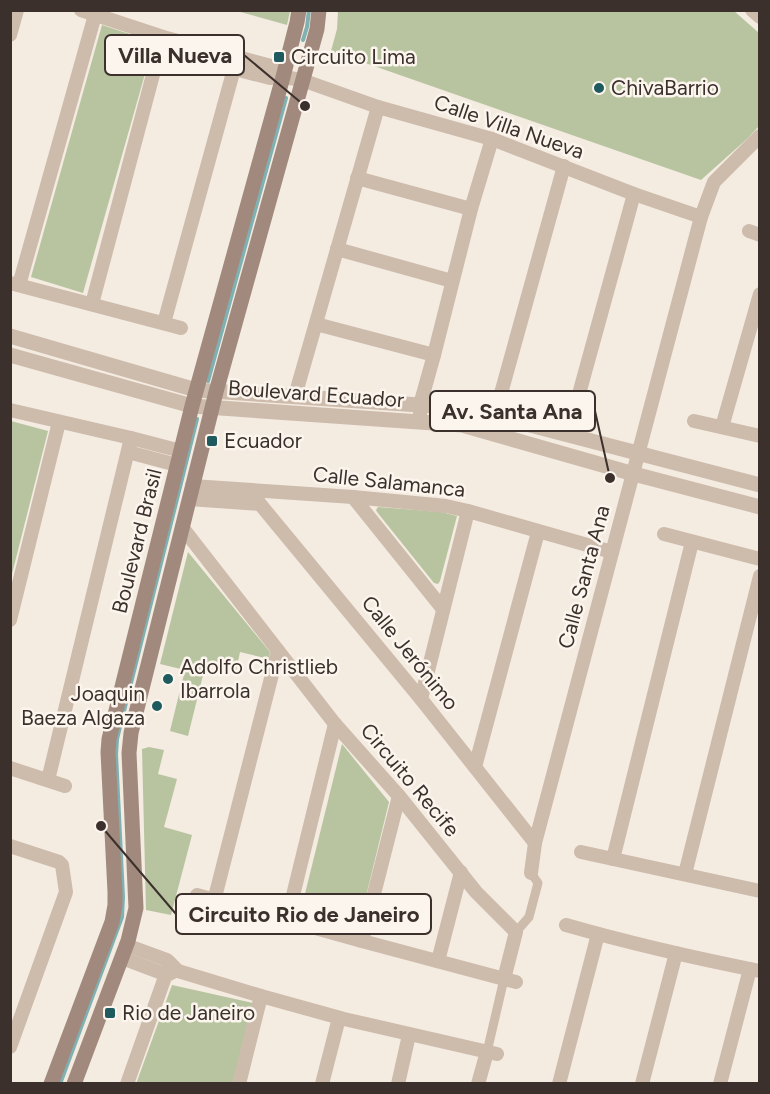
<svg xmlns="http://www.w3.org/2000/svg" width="770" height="1094" viewBox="0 0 770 1094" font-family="Figtree,sans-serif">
<rect width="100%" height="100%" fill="#f4ebe1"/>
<g fill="#b8c4a0">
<path d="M237,11H290L287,25Z"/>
<path d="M338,11H734L759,33V126L748,138L701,180L331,51L337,29Z"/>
<path d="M102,25L154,42L83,293L31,277Z"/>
<path d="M11,421L48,431L11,578L10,421Z"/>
<path d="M378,507L441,512L457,516L440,581L438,584L434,583L377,512L376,510Z"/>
<path d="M188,552L270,652L269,659L240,652L236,671L206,663L188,736L170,731L185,670L160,664Z"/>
<path d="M342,744L389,802L359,925L352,928L300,914Z"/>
<path d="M149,747L164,750L158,774L177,779L164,827L192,835L171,915L146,910L142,749Z"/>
<path d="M172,985L253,1003L233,1083L136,1084Z"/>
</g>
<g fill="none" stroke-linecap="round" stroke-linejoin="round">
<g stroke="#7fb0b2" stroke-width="4">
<path d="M303,40L307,27L309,10"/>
<path d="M208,381L286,98"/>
<path d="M60,1084L122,917L123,897L116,754L117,739L197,419"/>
</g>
<g stroke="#cdbbac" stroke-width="9">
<path d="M516,932L529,917L538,883L531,873"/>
<path d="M487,1052L504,979"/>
</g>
<g stroke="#cdbbac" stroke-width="14">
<path d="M81,10L163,37L275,67L283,77"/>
<path d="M752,10L760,17"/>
<path d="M10,35L17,10"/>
<path d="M235,69L270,78L283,77L302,80L378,107L492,139L634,194L701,217"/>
<path d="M357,178L471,209"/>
<path d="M749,231L760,235"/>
<path d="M337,249L452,281"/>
<path d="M10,283L181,328"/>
<path d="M19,285L95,15"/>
<path d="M92,304L163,37"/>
<path d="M164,323L237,58"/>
<path d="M316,324L434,355"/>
<path d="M295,396L378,107"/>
<path d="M10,410L131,438L181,451"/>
<path d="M495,415L564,166"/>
<path d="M694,421L760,436"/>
<path d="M420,422V405L434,355L471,209L492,139"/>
<path d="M722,427L760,294"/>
<path d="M568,434L634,194"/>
<path d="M128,452L177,465"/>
<path d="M192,486L353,497L446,506L468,511L612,552"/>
<path d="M251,490L260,504L421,699L535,843"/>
<path d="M353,497L443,609"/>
<path d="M189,499L260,504"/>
<path d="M182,527L335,724L399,796L476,892L516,932L504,979"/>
<path d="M664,534L760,559"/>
<path d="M10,620L59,422"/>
<path d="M421,699L468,511"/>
<path d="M475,767L538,532"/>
<path d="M10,768L65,786"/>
<path d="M48,780L131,438"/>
<path d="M10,846L59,862L62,865L66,892L10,1047"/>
<path d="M581,852L760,891"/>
<path d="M613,859L692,542"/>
<path d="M531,873L535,843L701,217L714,182L760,136"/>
<path d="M685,874L760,576"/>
<path d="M197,895L362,941L516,982"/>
<path d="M214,901L278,651"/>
<path d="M287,920L335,724"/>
<path d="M566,925C629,943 694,958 760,971"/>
<path d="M362,941L399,796"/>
<path d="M126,945L167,960L178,971L261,996L344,1019L497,1054"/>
<path d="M122,958L167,975L173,972"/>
<path d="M438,961L461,872"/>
<path d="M127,1084L170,963"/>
<path d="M239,1084L261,996"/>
<path d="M322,1084L339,1018"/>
<path d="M398,1084L409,1035"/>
<path d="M478,1084L487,1052"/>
<path d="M559,1084L598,934"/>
<path d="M642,1084L676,953"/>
<path d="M720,1084L750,969"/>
</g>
<g stroke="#cdbbac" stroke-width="15">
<path d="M10,336L196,390L465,408L760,485"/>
<path d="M10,355L192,406L462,425L634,474L760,507"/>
</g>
<g stroke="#a18a7d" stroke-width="15">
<path d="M51,1084L112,922L115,905V892L108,752L109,739L192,406L283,77L297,22L299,10"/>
<path d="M74,1084L128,941L136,908L129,753L131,733L216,392L317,29L319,10"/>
</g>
</g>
<g fill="#1f5a5e" stroke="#fbf5ee" stroke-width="2">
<rect x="273" y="51" width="12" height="12" rx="3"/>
<circle cx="599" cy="88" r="6"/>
<rect x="206" y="435" width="12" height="12" rx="3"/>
<circle cx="168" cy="679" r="6"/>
<circle cx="157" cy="706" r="6"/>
<rect x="104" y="1007" width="12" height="12" rx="3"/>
</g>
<g text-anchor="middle" stroke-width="5" stroke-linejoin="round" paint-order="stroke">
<g font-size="21" fill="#3b302b" stroke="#fbf5ee" text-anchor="start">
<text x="291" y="64">Circuito Lima</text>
<text x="611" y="95">ChivaBarrio</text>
<text x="224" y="448">Ecuador</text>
<text x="180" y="674">Adolfo Christlieb<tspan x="180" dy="24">Ibarrola</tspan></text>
<text x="145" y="701" text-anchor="end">Joaquin<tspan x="145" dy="24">Baeza Algaza</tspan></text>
<text x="122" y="1020">Rio de Janeiro</text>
</g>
<g font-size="21" fill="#3b302b" stroke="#fbf5ee">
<text transform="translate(509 127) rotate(19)" y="7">Calle Villa Nueva</text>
<text transform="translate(316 394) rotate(4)" y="7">Boulevard Ecuador</text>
<text transform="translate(389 482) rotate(6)" y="7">Calle Salamanca</text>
<text transform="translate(137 541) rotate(-76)" y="7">Boulevard Brasil</text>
<text transform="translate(584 577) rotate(-75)" y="7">Calle Santa Ana</text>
<text transform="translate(410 653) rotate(51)" y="7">Calle Jerónimo</text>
<text transform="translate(410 780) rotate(50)" y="7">Circuito Recife</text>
</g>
</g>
<path fill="none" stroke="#3b302b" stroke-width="2" d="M305 106L244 55M610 478L595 411M101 826L176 914"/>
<g fill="#3b302b" stroke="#fbf5ee" stroke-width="2">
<circle cx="305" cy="106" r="6"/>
<circle cx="610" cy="478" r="6"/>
<circle cx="101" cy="826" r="6"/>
</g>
<g fill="#fbf5ee" stroke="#3b302b" stroke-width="2">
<rect x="105" y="35" width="139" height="40" rx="6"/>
<rect x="430" y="391" width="165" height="40" rx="6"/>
<rect x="176" y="894" width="255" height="40" rx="6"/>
</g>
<g font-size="22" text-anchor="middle" font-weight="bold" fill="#3b302b">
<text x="175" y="63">Villa Nueva</text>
<text x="512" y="419">Av. Santa Ana</text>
<text x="304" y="922">Circuito Rio de Janeiro</text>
</g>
<rect width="770" height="1094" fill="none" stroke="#3b302b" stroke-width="24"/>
</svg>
